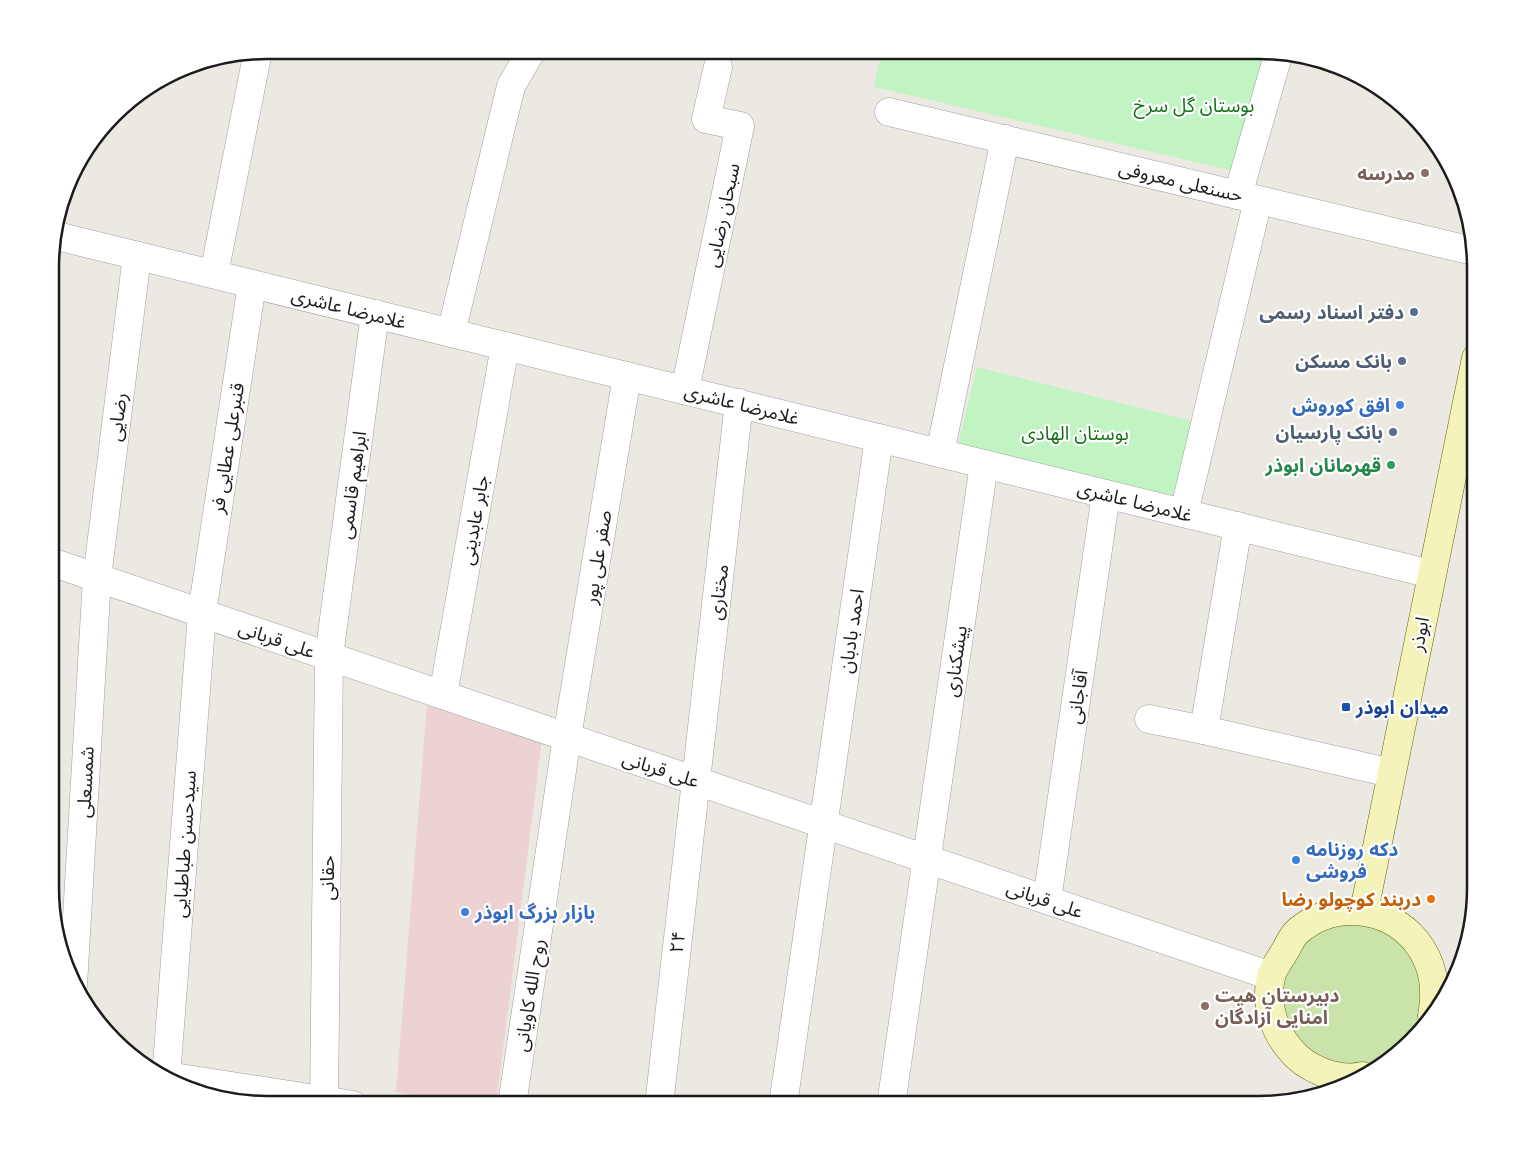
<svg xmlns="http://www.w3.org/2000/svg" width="1526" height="1155" viewBox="0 0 1526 1155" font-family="Mulish,'Noto Sans Arabic',sans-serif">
<rect width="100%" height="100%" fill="#ece8e2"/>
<path fill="#ecd2d2" d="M428,692L543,732L496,1105H457L396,1092Z"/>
<path fill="#cae3ab" d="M1348,920L1393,931L1423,969L1424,1018L1412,1039L1384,1060L1370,1066L1345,1067L1321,1060L1301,1045L1287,1026L1281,1003L1282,979L1305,939Z"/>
<g fill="#c1f4c2">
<path d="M882,50H1268L1234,171L874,87Z"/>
<path d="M977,367L1192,421L1173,498L958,445Z"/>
</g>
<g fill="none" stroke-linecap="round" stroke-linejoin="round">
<g stroke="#a0a0a0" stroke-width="29">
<g id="minor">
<path d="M889,112L1473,251"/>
<path d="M1238,195L1279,52"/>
<path d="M53,235L1431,574"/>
<path d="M214,274L258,51"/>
<path d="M451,333L511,86L532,50"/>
<path d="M685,390L740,126L706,119L718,67"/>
<path d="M940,453L1005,139"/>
<path d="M1184,513L1258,200"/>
<path d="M443,695L505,346"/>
<path d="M1149,719L1204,730L1391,773"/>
<path d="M1204,730L1238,526"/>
<path d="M1047,900L1106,494"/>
<path d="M73,985L97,578L137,256"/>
<path d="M166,1077L202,613L252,284"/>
<path d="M324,1105L329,656L375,314"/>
<path d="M512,1105L567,737L627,376"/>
<path d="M659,1105L739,403"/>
<path d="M783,1105L879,438"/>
<path d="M891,1105L984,464"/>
</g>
</g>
<g stroke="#a0a0a0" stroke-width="29">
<g id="tertiary">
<path d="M51,562L1271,976"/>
<path d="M161,1075L353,1105"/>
</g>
</g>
<g stroke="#64690d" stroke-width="29">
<g id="secondary">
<path d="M1364,911L1476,358"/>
<path d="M1363,1076C1337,1082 1305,1069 1289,1048C1273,1029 1265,1001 1271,977C1273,968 1281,958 1285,951C1289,944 1292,936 1298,931C1333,901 1386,905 1416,941C1434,964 1437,988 1432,1016"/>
</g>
</g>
<use href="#minor" stroke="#fff" stroke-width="28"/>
<use href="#tertiary" stroke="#fff" stroke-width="28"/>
<use href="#secondary" stroke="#f4f3b9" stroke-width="28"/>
</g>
<g fill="#8d6e63" stroke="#fff" stroke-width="2">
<circle cx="1425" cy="173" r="5"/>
<circle cx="1205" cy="1006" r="5"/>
</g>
<g fill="#5c6f8a" stroke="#fff" stroke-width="2">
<circle cx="1414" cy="312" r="5"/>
<circle cx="1402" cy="361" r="5"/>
<circle cx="1393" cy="432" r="5"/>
</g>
<g fill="#3f7fe0" stroke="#fff" stroke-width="2">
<circle cx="1400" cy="405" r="5"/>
<circle cx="1296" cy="860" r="5"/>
<circle cx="465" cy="912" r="5"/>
</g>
<circle fill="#2e9e5b" stroke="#fff" stroke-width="2" cx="1391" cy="465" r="5"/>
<rect fill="#1a4fb4" stroke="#fff" stroke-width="2" x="1341" y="702" width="10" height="10" rx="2.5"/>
<circle fill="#e8710a" stroke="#fff" stroke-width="2" cx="1431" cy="899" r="5"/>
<g text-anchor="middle" stroke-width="4.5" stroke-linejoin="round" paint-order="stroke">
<g font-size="19" fill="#137015" stroke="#fff">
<text x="1194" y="112">بوستان گل سرخ</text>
<text x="1075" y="440">بوستان الهادی</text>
</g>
<g font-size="19" font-weight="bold" fill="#785e54" stroke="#fff" text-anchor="end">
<text x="1415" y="180">مدرسه</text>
<text x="1215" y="1002" text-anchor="start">دبیرستان هیت<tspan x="1215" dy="22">امنایی آزادگان</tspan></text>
</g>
<g font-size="19" fill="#1c1c1c" stroke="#fff">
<text transform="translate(1181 181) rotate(13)" y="7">حسنعلی معروفی</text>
<text transform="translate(722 215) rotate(-78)" y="7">سبحان رضایی</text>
<text transform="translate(349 308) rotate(14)" y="7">غلامرضا عاشری</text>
<text transform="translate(742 404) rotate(14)" y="7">غلامرضا عاشری</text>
<text transform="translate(117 417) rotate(-83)" y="7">رضایی</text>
<text transform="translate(227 448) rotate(-81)" y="7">قنبرعلی عطایی فر</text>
<text transform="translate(352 485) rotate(-82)" y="7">ابراهیم قاسمی</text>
<text transform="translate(1135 501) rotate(14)" y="7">غلامرضا عاشری</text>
<text transform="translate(474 520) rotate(-80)" y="7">جابر عابدینی</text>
<text transform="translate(597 557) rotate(-81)" y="7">صفر علی پور</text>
<text transform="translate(718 592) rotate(-83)" y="7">مختاری</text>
<text transform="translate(851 631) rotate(-82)" y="7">احمد بادبان</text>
<text transform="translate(1419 634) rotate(-79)" y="7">ابوذر</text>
<text transform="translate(277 639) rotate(19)" y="7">علی قربانی</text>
<text transform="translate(955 661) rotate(-82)" y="7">پیشکناری</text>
<text transform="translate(1077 697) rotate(-82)" y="7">آقاجانی</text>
<text transform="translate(661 769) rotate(18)" y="7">علی قربانی</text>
<text transform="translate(85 782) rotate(-87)" y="7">شمسعلی</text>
<text transform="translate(184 844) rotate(-86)" y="7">سیدحسن طباطبایی</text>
<text transform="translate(327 878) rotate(-90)" y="7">حقانی</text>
<text transform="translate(1045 899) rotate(19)" y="7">علی قربانی</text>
<text transform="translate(677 942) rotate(-83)" y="7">۲۴</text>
<text transform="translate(529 995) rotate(-81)" y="7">روح الله کاویانی</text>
</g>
<g font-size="19" font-weight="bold" fill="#4e5e75" stroke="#fff" text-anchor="end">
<text x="1404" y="319">دفتر اسناد رسمی</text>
<text x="1392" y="368">بانک مسکن</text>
<text x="1383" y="439">بانک پارسیان</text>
</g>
<g font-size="19" font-weight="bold" fill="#366cbe" stroke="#fff" text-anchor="start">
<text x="1390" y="412" text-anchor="end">افق کوروش</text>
<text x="1306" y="856">دکه روزنامه<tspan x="1306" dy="22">فروشی</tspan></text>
<text x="475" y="919">بازار بزرگ ابوذر</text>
</g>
<g font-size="19" font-weight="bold" fill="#27864d" stroke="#fff" text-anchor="end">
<text x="1381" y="472">قهرمانان ابوذر</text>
</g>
<g font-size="19" font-weight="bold" fill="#164399" stroke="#fff" text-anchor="start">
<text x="1356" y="714">میدان ابوذر</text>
</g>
<g font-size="19" font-weight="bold" fill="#c56008" stroke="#fff" text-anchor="end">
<text x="1421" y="906">دربند کوچولو رضا</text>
</g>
</g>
<path d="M0 0H1526V1155H0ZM267 59H1259A208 208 0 0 1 1467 267V888A208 208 0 0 1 1259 1096H267A208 208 0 0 1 59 888V267A208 208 0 0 1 267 59Z" fill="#fff" fill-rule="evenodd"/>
<path fill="none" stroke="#1c1c1c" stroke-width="2.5" d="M267 59H1259A208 208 0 0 1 1467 267V888A208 208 0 0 1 1259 1096H267A208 208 0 0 1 59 888V267A208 208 0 0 1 267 59Z"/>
</svg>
